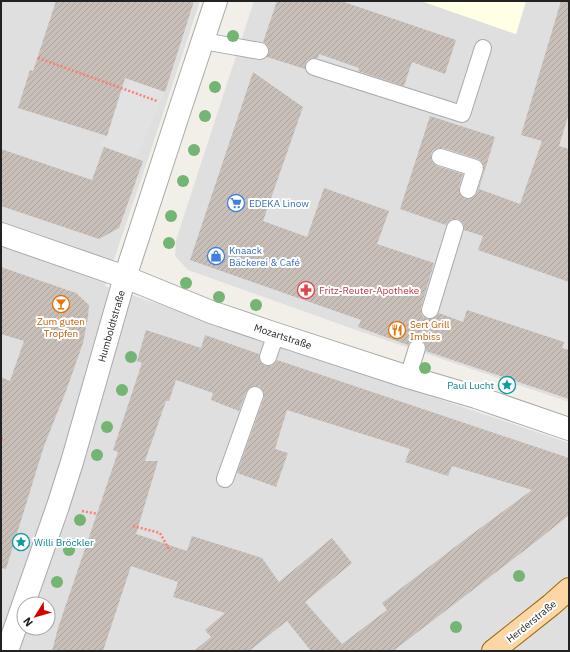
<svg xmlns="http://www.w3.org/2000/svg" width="570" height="652" viewBox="0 0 570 652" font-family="'IBM Plex Sans',sans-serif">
<defs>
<pattern id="building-hatch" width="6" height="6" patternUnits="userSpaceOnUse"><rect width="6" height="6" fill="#c7bfb8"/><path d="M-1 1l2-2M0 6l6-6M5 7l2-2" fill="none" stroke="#aba49e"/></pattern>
</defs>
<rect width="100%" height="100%" fill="#f2efe9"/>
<g fill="#e0dfdf" fill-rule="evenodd">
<path d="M1,1H200L149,156L105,286L569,443V651H1ZM24,604H48V628H24Z"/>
<path d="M254,1H421L516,34L526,1H569V402L359,331L188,270L175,256L176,240Z"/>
</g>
<path fill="#ffffe5" d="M421,1H526L516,34Z"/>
<path fill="#e2e2e2" d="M131,80L165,92L136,158L99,145L107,136L119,99Z"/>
<g fill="url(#building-hatch)" fill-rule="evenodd">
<path d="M56,1H194L165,92L125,78L107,136L18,108L30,70L33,71Z"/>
<path d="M277,1H341L456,40L445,74L412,62L404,86L358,71L359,68L319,54L318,58H312L307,60L305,65V69L267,57L269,53V48L266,44L263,42Z"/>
<path d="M561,1H569V113L559,146L569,149V282L478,250L483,236L464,230V225L462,222L458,219H452L449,221L446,225L400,209L430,116L495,137L479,189L520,204L542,141L521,135ZM438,148H443L478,159L482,162L484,166V171L477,193L474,197L470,199H465L461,196L459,192V187L463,174L437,166L433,163L431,159V154L433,150Z"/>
<path d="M253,72L303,107L263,221L307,237L324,188L389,211L377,244L434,263L421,307V313L423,317L428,319H432L436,317L439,313L463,322L467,310L564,342L562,348L569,350V399L426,351V346L424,342L420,339H415L411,341L408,345L358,327L361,320L190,260Z"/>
<path d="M104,147L143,161L119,228L99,239L1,206V149L92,180Z"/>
<path d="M1,267L76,293L89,305L88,317L83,343L66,391L44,446L6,569L1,568V377L10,381L24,341L1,334Z"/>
<path d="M146,330L201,348L205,335L259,354V359L261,363L265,366H270L274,364L277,360L569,458V515L538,540L393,651H311L287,621L249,651H194L211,637L205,630L225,613L173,597L178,582L131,566L103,651H52L58,628L118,452L113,450L142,363L137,361ZM176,380L213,393L211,400L239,411L246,392L249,388L254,386H259L262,389L264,393V398L237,473L276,487L288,453L275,449L287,410L410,449L405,462L448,476L452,466L532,490L468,537L382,603L387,610L342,644L305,602L352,563L332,538L279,582L262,558L192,536L187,551L136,534L158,461H145L166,401H169Z"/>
</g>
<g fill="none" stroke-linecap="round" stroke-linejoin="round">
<g stroke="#a9a9a9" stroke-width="18">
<g id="lane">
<path d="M203,41L260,51"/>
<path d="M314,67L462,114L483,48"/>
<path d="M440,157L475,168L468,190"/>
<path d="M430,310L455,228"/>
<path d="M268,357L276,334"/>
<path d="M408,377L417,348"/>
<path d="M225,479L255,395"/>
</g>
</g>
<g stroke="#a9a9a9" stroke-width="24">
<g id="street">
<path d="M1,234L125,277L211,312L276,334L408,377L476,397L569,429"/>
<path d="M7,651L58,506L72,462L125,277L180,109L216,1"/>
</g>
</g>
<g stroke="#a06b00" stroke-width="24">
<path id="primary" d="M493,651L551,605L569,589"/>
</g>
<g stroke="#fa8072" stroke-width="2.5" stroke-dasharray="2 2" stroke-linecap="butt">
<path d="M38,58L157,101"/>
<path d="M1,438L5,440"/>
<path d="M82,511L98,514"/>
<path d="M133,526L160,533L170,551"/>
</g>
<use href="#lane" stroke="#fff" stroke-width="16"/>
<use href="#street" stroke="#fff" stroke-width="22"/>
<use href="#primary" stroke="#fcd6a4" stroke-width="22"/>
</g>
<g fill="#74b475">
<circle cx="233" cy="36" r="6"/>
<circle cx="215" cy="87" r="6"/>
<circle cx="205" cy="116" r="6"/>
<circle cx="194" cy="150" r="6"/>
<circle cx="183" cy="181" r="6"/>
<circle cx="171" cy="216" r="6"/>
<circle cx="169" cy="243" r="6"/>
<circle cx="186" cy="283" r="6"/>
<circle cx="219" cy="297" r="6"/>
<circle cx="256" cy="305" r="6"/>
<circle cx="131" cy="357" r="6"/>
<circle cx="425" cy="368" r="6"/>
<circle cx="122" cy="390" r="6"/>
<circle cx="107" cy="427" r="6"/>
<circle cx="97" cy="455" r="6"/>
<circle cx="80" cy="520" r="6"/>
<circle cx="69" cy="550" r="6"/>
<circle cx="519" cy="576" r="6"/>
<circle cx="57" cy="582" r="6"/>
<circle cx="456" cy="627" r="6"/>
</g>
<defs>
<g id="supermarket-ring" transform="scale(0.9)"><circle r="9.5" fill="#fff" stroke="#3f7fe0" stroke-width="1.5"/><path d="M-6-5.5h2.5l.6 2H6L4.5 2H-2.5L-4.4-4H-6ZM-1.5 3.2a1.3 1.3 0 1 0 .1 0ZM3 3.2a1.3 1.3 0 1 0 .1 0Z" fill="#3f7fe0"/></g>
<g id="shop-ring" transform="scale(0.9)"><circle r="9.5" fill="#fff" stroke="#3f7fe0" stroke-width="1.5"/><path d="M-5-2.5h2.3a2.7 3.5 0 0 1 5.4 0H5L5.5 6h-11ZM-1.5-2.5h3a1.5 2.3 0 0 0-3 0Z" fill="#3f7fe0"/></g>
<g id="pharmacy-ring" transform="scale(0.9)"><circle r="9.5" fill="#fff" stroke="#e0444e" stroke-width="1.5"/><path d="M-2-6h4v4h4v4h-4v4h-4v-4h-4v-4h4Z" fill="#e0444e"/></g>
<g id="bar-ring" transform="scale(0.9)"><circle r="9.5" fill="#fff" stroke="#e8710a" stroke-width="1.5"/><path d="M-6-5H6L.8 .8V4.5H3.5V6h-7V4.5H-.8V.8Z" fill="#e8710a"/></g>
<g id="restaurant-ring" transform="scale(0.9)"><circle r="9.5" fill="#fff" stroke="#e8710a" stroke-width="1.5"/><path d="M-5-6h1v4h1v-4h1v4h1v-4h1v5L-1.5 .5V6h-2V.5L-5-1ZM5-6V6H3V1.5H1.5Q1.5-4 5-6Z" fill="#e8710a"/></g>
<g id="sight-ring" transform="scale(0.9)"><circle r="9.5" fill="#fff" stroke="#0f9aa8" stroke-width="1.5"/><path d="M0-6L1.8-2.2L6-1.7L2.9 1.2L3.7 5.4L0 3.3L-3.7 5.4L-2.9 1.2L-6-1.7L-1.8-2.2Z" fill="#0f9aa8"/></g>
</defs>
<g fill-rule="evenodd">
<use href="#supermarket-ring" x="236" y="203"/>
<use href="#shop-ring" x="216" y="256"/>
<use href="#pharmacy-ring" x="306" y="290"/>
<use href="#bar-ring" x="61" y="304"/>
<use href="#restaurant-ring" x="397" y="330"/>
<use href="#sight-ring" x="507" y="385"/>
<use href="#sight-ring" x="21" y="542"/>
</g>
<g text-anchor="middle" stroke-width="4" stroke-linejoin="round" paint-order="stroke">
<g font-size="10" fill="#366cbe" stroke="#fff" text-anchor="start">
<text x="249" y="207">EDEKA Linow</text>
<text x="229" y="254">Knaack<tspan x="229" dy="12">Bäckerei &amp; Café</tspan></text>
</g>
<g font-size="10" fill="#be3a42" stroke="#fff" text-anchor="start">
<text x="319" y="294">Fritz-Reuter-Apotheke</text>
</g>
<g font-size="10" fill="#c56008" stroke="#fff">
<text x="61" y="325">Zum guten<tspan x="61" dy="12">Tropfen</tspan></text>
<text x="410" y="328" text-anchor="start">Sert Grill<tspan x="410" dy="12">Imbiss</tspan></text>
</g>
<g font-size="10" fill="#222" stroke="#fff">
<text transform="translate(111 326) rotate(-74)" y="4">Humboldtstraße</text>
<text transform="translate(283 336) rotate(18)" y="4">Mozartstraße</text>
<text transform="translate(531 621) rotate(-39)" y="4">Herderstraße</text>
</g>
<g font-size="10" fill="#0d838f" stroke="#fff" text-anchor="end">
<text x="494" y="389">Paul Lucht</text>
<text x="34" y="546" text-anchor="start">Willi Bröckler</text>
</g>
</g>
<rect width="570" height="652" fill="none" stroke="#222222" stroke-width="4"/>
<g transform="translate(36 616) rotate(233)"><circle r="19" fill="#ffffff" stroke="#a7a7a7"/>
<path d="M0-3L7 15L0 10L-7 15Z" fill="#d40000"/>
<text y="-6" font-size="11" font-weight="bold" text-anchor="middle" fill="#222222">N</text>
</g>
</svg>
